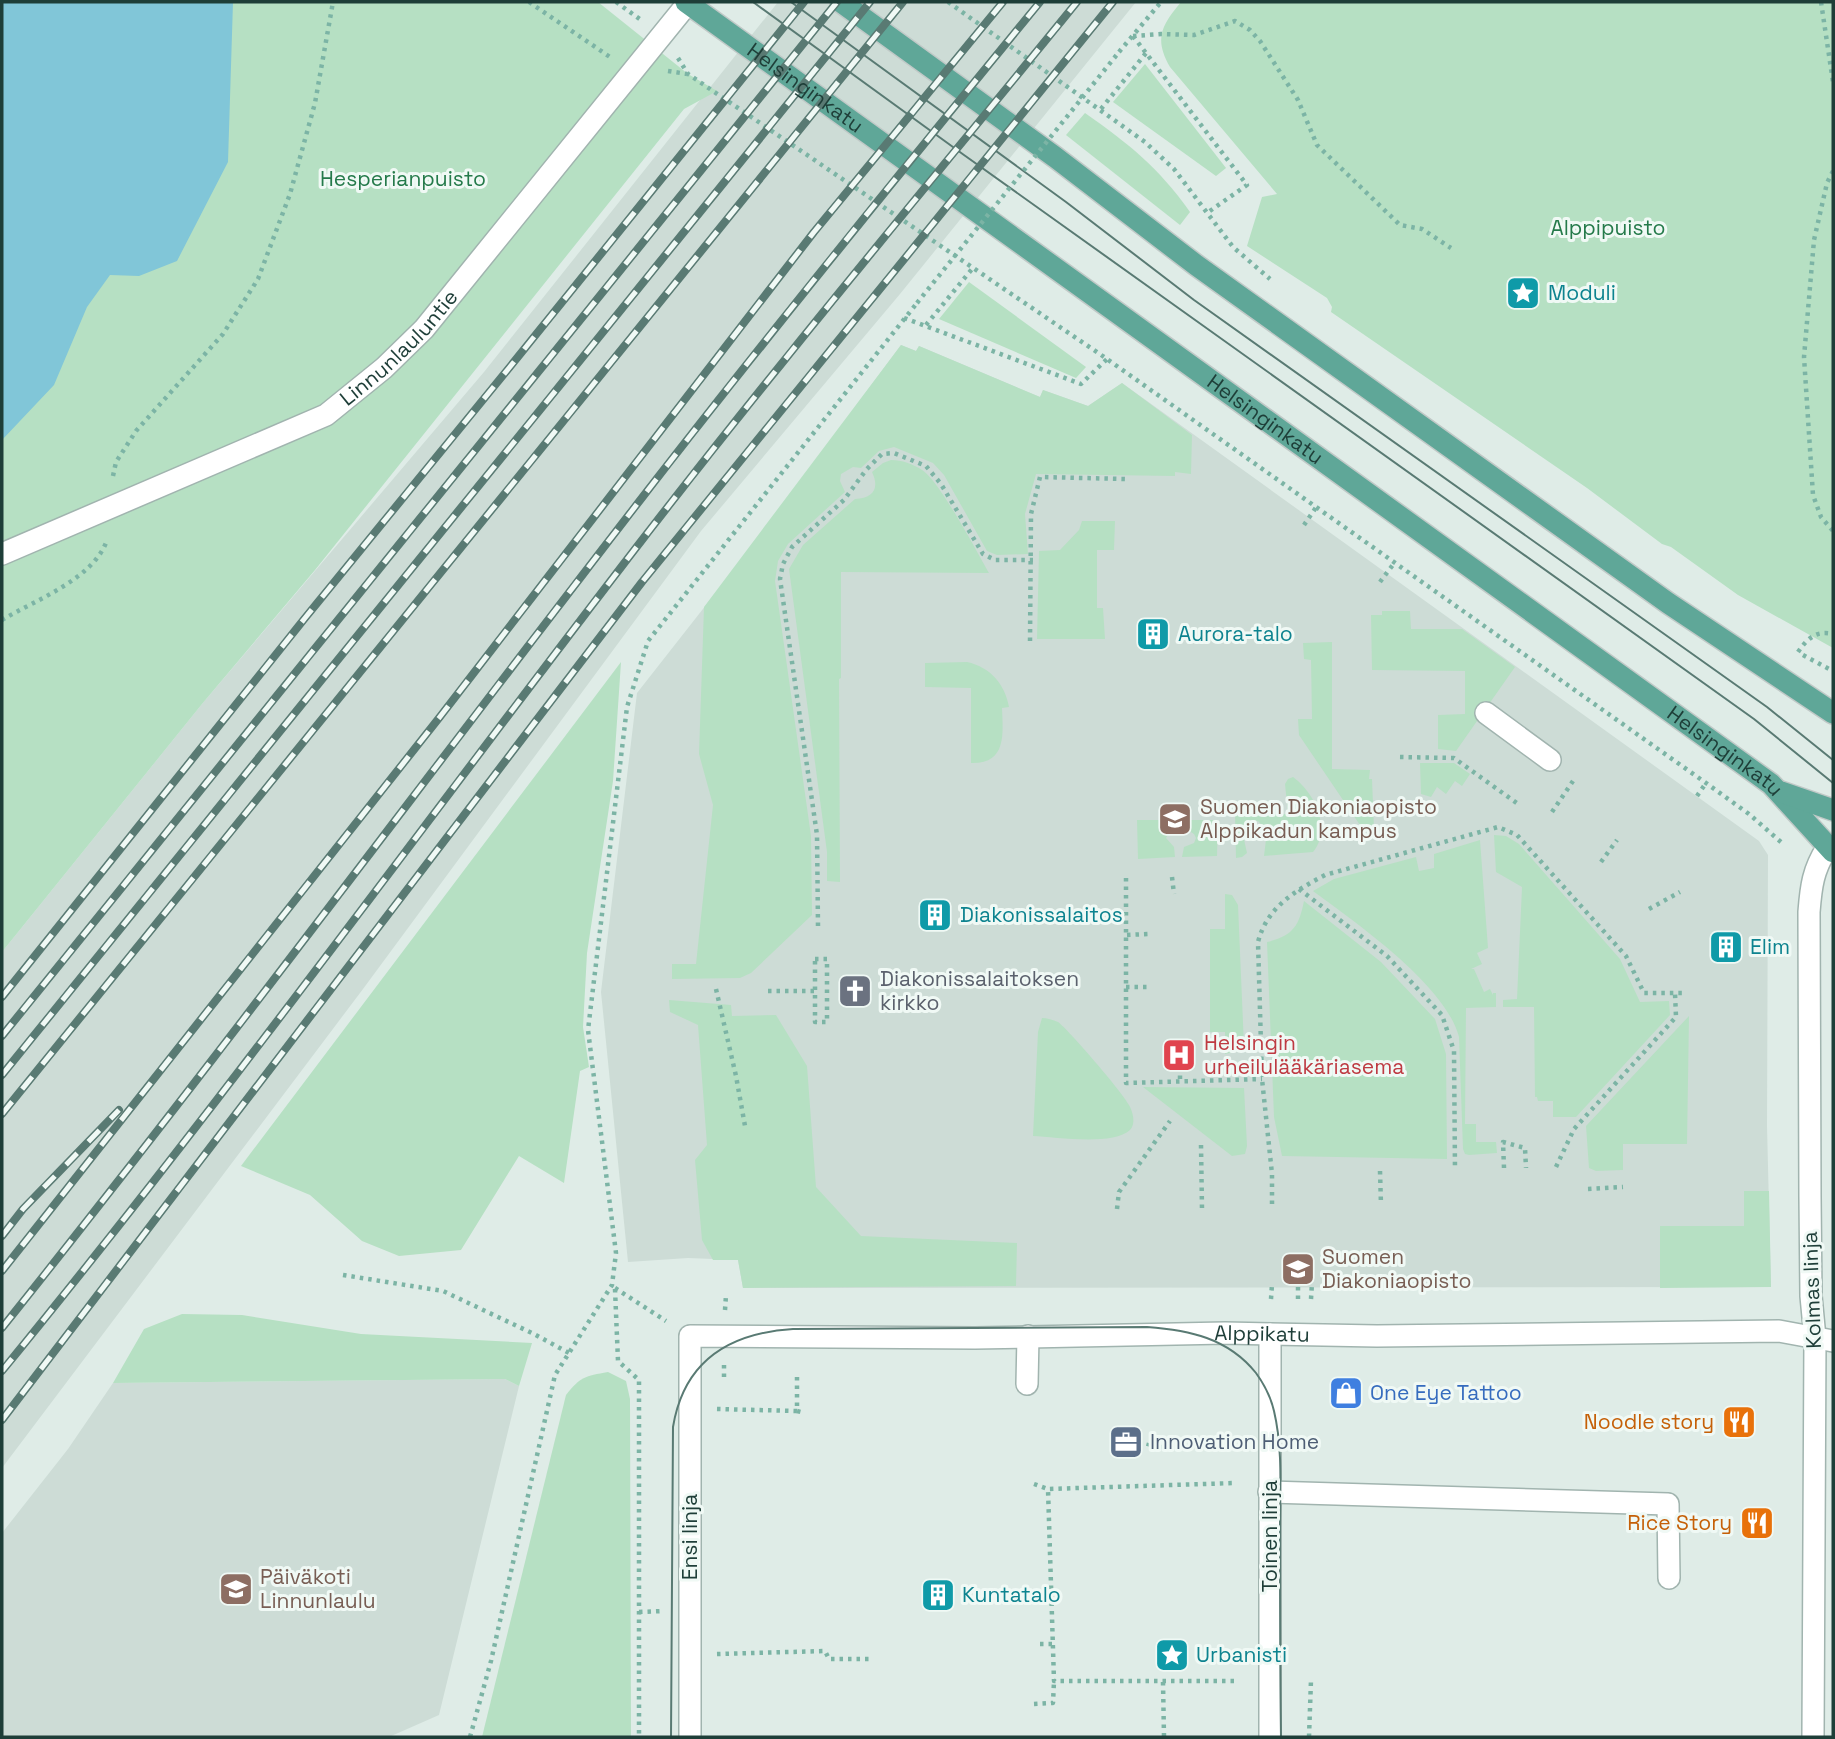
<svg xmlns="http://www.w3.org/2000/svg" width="1835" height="1739" viewBox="0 0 1835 1739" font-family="'Space Grotesk',sans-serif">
<rect width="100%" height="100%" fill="#dfece7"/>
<g fill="#cddcd6">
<path d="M778,2H1136L900,294L701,531L363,989L2,1468V952L202,704L484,372Z"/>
<path d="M901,345L916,351L919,346L1040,397L1043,390L1088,406L1122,383L1759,841L1768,855L1767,1126L1771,1287L743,1288L738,1260L688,1258L628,1262L601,992L637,693L750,549Z"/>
<path d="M505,1379L519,1386L439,1715L389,1737H2V1533L68,1449L113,1383Z"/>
</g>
<g fill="#b6e0c3">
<path d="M2,2H598L688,74L717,91L684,109L315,570L202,704L2,952Z"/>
<path d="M1181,2H1833V648L1738,595L1671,547L1662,544L1587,488L1331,312L1332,307L1327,298L1247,246L1262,197L1277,194L1170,67C1154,39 1161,26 1181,2Z"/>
<path d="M1145,64L1226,168L1216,176L1113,102Z"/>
<path d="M1085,113C1129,144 1158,167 1190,212L1180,225L1066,135Z"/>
<path d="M969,282L1086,367L1076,378L939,319Z"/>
<path d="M901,345L916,351L919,346L1040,397L1043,390L1088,406L1122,383L1192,435L1191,474L1175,472V476L1036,474L1025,514L1028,554L997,555L987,551L944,475L933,463L894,447L879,451L861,468L853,467L841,474L840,481L845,492L788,544L778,561L775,581L811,836L812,915L751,973L740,978L672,979V964H696L713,805L699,754L704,607Z"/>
<path d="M891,460C902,460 913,464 922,470C939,480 977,552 989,573L841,572V678L839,679L840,882L827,881V852L789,569L803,545L855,499C873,498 880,489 872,472L883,463Z"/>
<path d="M1082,521H1115L1114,550H1097V608H1103L1105,639H1037L1039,551L1060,550L1079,530Z"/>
<path d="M1382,611H1410L1411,629H1462L1515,667L1456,751L1438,749V715L1465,714V671L1372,670L1371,615H1382Z"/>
<path d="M1332,642V769L1370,770L1369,779H1372L1374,829L1362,828L1299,735L1298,719H1312L1311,660L1304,659L1303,643Z"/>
<path d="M621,662L613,781L587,953L583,1027L589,1067L580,1071L564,1183L519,1156L461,1250L399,1256L362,1241L310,1195L241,1166Z"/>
<path d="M967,662C990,667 1005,684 1009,707L1002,708C1003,734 1007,764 971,763V688L925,687V663Z"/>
<path d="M1420,763H1454L1470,774L1462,786L1455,781L1446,794L1437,787L1431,797L1421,794Z"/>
<path d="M1293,777C1315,793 1332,829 1313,852L1264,856L1267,831L1258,821L1245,827L1243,835L1247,853L1242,857L1236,858L1235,815L1288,814L1285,784L1288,779Z"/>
<path d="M1137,820H1218L1217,856L1182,857L1184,847L1194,843L1196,838L1194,834L1180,825L1173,827L1166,838L1174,847L1175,857L1138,859Z"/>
<path d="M1494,835L1506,836L1519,844L1620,959L1640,1002L1669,1001L1670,1015L1576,1117H1553V1101H1538L1537,1097H1535L1534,1007H1503V1000L1517,999L1522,887L1496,872Z"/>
<path d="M1480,840L1488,948L1477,953L1482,964L1471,969H1474L1484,992L1490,989L1493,995V993H1496V1007L1466,1008L1465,1124H1476V1142H1496L1497,1153L1469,1155L1465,1154L1463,1149L1459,1037C1445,984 1356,923 1313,891L1334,879L1416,857L1419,871L1434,868V854Z"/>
<path d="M1225,894L1232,895L1238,905L1244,1046L1239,1051L1225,1054V1032H1210V929H1225Z"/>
<path d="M1304,901L1381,962L1435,1019L1446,1054L1447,1159L1282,1156L1274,1117L1267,942C1293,936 1299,926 1304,901Z"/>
<path d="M669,1000L731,1005L732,1016L776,1015L807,1066L816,1187L861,1236L1017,1243L1016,1286L743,1288L738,1260H713L702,1240L695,1160L707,1145L698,1025L670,1012Z"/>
<path d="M1689,1016L1687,1144H1623V1170L1596,1171L1589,1168L1586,1126Z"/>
<path d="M1042,1018C1047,1018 1053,1020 1058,1022C1068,1029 1123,1093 1129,1105C1133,1112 1136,1124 1130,1130C1113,1146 1055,1137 1033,1136L1038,1032Z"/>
<path d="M1143,1087L1244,1088L1247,1146L1245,1154L1232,1156Z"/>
<path d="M1744,1191H1769L1771,1287L1660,1288V1226H1744Z"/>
<path d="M182,1314L242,1315L361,1334L532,1343L519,1386L505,1379L113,1383L144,1329Z"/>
<path d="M608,1372L626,1381L630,1399L631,1737H482L566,1395C580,1377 585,1376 608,1372Z"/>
</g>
<path fill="#81c6d8" d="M2,2H233L228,162L177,261L139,276L110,275L87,307L54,385L2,440Z"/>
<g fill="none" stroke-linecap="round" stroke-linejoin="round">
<g stroke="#a1b4af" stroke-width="24">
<g id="minor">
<path id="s1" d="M2,554L326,415L384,368L424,329L688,3"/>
<path d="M1486,713L1550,760"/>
<path d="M1270,1334V1737"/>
<path d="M1027,1384L1028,1336"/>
<path d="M1269,1492L1668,1504L1669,1578"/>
<path id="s2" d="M690,1737V1336L975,1338L1225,1333L1377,1336L1779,1331L1833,1341"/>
<path d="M1813,1737L1815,1338L1811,1296L1810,1197L1809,912C1811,886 1813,870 1827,848"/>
</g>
</g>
<g stroke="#c0c9c7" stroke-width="24">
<g id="major">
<path id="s3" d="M686,2L1771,784L1833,852"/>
<path d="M841,2L1055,157L1196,265L1668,603L1833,713"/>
<path d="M1781,792L1833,810"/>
</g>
</g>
<g stroke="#7cb4a5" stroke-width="4.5" stroke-dasharray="3.5 5" stroke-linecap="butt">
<path d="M529,2L610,57"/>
<path d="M616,2L641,20"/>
<path d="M948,2L1145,142L1174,169L1233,247L1270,279"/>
<path d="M1821,2L1833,82"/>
<path d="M1133,36L1161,34L1194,35L1235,21L1250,30L1260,41L1298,100L1317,145L1400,225L1422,229L1451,248"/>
<path d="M1133,36L1247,185L1207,213"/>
<path d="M1119,52L1161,2"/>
<path d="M678,58L688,74L1107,359L1706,783L1749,814L1782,843"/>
<path d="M668,71L687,74"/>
<path d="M1101,109L1146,53"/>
<path d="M1833,171L1827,183L1814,240L1804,357L1813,495L1821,517L1833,531"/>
<path d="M904,318L1081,384L1107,359"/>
<path d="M926,325L972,269"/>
<path d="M113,476L116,462L136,431L223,334L258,279L290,194L315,103L333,2"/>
<path d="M1304,525L1317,506"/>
<path d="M1380,582L1395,562"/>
<path d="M2,620C35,600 94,579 107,540"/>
<path d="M1030,641L1031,514L1040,477L1125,479"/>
<path d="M1798,652C1807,639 1816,630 1833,634"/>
<path d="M1803,655L1833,671"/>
<path d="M1400,757L1454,758L1518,804"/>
<path d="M1697,796L1706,783"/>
<path d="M1552,812L1573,781"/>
<path d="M1601,862L1617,840"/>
<path d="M1172,877L1174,894"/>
<path d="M1126,878V1083L1262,1079"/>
<path d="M1299,889L1387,956L1442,1015L1454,1051L1455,1170"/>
<path d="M1649,909L1680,892"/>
<path d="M818,926L817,835L780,579L783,564L792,547L844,500L866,470L882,454L894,453L926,466L941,484L983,554L995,560H1033"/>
<path d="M1127,935L1148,934"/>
<rect x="815" y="959" width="12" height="63"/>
<path d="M1126,987H1148"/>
<path d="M716,989L736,1076L745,1126"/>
<path d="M768,991H815"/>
<path d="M1180,1067V1081"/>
<path d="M1201,1145L1202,1209"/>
<path d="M1556,1167L1574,1129L1676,1017L1675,993"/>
<path d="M1504,1168L1503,1142L1525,1148L1526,1168"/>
<path d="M1380,1171L1381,1205"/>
<path d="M1588,1189L1623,1187"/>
<path d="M1272,1204V1174L1262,1079L1258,942C1267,907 1295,891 1325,875L1498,827L1517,835L1626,956L1644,993H1685"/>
<path d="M1117,1209L1119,1192L1170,1121"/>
<path d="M343,1275L443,1291L534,1334L569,1353"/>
<path d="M615,1288L666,1321"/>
<path d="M615,1289L618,1361L639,1380V1737"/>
<path d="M1271,1299L1272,1284"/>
<path d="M1298,1299V1284"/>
<path d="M1311,1299L1312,1283"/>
<path d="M725,1310L726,1295"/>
<path d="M724,1377V1364"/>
<path d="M717,1409L797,1411V1376"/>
<path d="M797,1411L805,1413"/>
<path d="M1149,1443L1148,1447H1234"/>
<path d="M1034,1484L1048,1489"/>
<path d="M639,1612L663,1611"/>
<path d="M1040,1644H1053"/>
<path d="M717,1654L825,1651L829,1659H871"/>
<path d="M1234,1681H1054L1048,1489L1235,1483"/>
<path d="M1163,1682L1164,1737"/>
<path d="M1034,1704L1053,1703L1054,1681"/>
<path d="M470,1737L491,1661L555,1375L612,1285L616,1253L588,1030L627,707L648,641L917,303"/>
<path d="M1309,1737L1311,1680"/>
</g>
<use href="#minor" stroke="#fff" stroke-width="21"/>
<use href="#major" stroke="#5fa798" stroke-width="21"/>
<g stroke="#597a73" stroke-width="2">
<path d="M753,2L964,155L1754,719L1833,783"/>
<path d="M791,2L1066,202L1194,300L1767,707L1833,760"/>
<path d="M671,1737L673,1427C684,1360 730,1333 793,1329L1147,1327C1189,1330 1228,1338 1256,1373C1264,1384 1271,1398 1274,1411C1283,1449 1280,1491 1280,1529C1280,1598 1280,1668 1281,1737"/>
</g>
<g stroke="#597a73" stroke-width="8">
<g id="rail">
<path d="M2,997L305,618L509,368L804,2"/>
<path d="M2,1036L837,2"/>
<path d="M2,1075L870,2"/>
<path d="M2,1114L903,2"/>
<path d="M2,1236L23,1209L119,1110"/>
<path d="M2,1271L439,718L814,232L1003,2"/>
<path d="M2,1328C222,1053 432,769 648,490C776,325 908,163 1040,2"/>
<path d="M2,1371C220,1105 422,826 632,553C776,366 928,185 1077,2"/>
<path d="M2,1420L642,582L1113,2"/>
</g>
</g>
<use href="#rail" stroke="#f0f9f5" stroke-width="5" stroke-dasharray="16" stroke-linecap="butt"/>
<path stroke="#7cb4a5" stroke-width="4.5" stroke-dasharray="3.5 5" stroke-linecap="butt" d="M917,303L1119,52"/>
</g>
<defs>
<g id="sight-square" transform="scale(1.75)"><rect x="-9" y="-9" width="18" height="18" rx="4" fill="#0f9aa8" stroke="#f0f9f5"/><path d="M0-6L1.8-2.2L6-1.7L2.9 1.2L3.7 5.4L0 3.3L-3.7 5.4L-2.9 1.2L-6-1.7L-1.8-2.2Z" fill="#fff"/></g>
<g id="building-square" transform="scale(1.75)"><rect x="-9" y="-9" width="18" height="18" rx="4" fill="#0f9aa8" stroke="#f0f9f5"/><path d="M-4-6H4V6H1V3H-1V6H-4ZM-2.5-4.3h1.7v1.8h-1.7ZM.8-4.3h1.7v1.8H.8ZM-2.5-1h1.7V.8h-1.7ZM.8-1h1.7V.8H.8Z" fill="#fff"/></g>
<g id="school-square" transform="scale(1.75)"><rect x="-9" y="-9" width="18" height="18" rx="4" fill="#8d6e63" stroke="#f0f9f5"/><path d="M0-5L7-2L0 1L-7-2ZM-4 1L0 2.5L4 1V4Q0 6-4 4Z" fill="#fff"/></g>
<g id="church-square" transform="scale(1.75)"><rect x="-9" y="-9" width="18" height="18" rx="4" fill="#6b7280" stroke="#f0f9f5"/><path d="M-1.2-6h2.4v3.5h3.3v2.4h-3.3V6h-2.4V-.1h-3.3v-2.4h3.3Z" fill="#fff"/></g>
<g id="hospital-square" transform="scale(1.75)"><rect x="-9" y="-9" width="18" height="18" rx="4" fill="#e0444e" stroke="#f0f9f5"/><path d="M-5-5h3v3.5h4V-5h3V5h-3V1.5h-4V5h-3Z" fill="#fff"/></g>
<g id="shop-square" transform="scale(1.75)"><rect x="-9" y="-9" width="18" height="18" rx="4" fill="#3f7fe0" stroke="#f0f9f5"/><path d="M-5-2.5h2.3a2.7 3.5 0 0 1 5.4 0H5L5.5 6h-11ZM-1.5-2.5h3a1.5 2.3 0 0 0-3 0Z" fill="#fff"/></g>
<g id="restaurant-square" transform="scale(1.75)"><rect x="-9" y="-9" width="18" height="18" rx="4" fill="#e8710a" stroke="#f0f9f5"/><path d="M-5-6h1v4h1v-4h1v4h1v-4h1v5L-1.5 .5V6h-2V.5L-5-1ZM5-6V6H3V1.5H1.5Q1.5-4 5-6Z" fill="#fff"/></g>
<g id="office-square" transform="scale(1.75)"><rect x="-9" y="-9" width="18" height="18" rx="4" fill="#5c6f8a" stroke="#f0f9f5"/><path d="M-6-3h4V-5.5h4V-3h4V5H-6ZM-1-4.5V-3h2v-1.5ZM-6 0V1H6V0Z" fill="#fff"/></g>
</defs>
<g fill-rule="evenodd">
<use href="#sight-square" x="1523" y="293"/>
<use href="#building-square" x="1153" y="634"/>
<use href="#school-square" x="1175" y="819"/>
<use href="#building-square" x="935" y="915"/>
<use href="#building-square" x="1726" y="947"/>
<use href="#church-square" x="855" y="991"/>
<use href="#hospital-square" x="1179" y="1055"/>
<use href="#school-square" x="1298" y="1269"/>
<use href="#shop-square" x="1346" y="1393"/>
<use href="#restaurant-square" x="1739" y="1422"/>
<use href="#office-square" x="1126" y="1442"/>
<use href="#restaurant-square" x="1757" y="1523"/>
<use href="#school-square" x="236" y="1589"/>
<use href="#building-square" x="938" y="1595"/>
<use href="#sight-square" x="1172" y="1655"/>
</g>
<g text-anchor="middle" stroke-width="6" stroke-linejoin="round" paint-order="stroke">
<g font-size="21" fill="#1e3e38" stroke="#f0f9f5">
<text dy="7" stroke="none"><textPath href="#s3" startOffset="147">Helsinginkatu</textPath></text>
<text dy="7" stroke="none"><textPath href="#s1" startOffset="452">Linnunlauluntie</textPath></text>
<text dy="7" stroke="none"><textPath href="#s3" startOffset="714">Helsinginkatu</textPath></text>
<text dy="7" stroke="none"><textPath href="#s3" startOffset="1281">Helsinginkatu</textPath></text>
<text transform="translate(1812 1290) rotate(-92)" y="7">Kolmas linja</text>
<text dy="7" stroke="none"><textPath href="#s2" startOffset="973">Alppikatu</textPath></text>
<text transform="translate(1270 1536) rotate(-90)" y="7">Toinen linja</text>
<text transform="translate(690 1537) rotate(-90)" y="7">Ensi linja</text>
</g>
<g font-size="21" fill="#247a4a" stroke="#f0f9f5">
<text x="403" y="186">Hesperianpuisto</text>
<text x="1608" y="235">Alppipuisto</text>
</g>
<g font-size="21" fill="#0d838f" stroke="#f0f9f5" text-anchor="start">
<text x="1548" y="300">Moduli</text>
<text x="1178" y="641">Aurora-talo</text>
<text x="960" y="922">Diakonissalaitos</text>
<text x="1750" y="954">Elim</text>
<text x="962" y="1602">Kuntatalo</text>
<text x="1196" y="1662">Urbanisti</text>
</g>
<g font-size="21" fill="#785e54" stroke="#f0f9f5" text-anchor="start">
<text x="1200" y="814">Suomen Diakoniaopisto<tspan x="1200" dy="24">Alppikadun kampus</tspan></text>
<text x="1322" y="1264">Suomen<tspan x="1322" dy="24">Diakoniaopisto</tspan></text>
<text x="260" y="1584">Päiväkoti<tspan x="260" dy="24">Linnunlaulu</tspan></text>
</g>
<g font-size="21" fill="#5b616d" stroke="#f0f9f5" text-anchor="start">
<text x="880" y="986">Diakonissalaitoksen<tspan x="880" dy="24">kirkko</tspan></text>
</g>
<g font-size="21" fill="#be3a42" stroke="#f0f9f5" text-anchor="start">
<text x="1204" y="1050">Helsingin<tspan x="1204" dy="24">urheilulääkäriasema</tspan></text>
</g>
<g font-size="21" fill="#366cbe" stroke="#f0f9f5" text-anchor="start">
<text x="1370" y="1400">One Eye Tattoo</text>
</g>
<g font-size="21" fill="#c56008" stroke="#f0f9f5" text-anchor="end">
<text x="1714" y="1429">Noodle story</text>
<text x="1732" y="1530">Rice Story</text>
</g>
<g font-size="21" fill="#4e5e75" stroke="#f0f9f5" text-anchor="start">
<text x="1150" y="1449">Innovation Home</text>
</g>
</g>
<rect width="1835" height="1739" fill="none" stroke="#1e3e38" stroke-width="7"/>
</svg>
